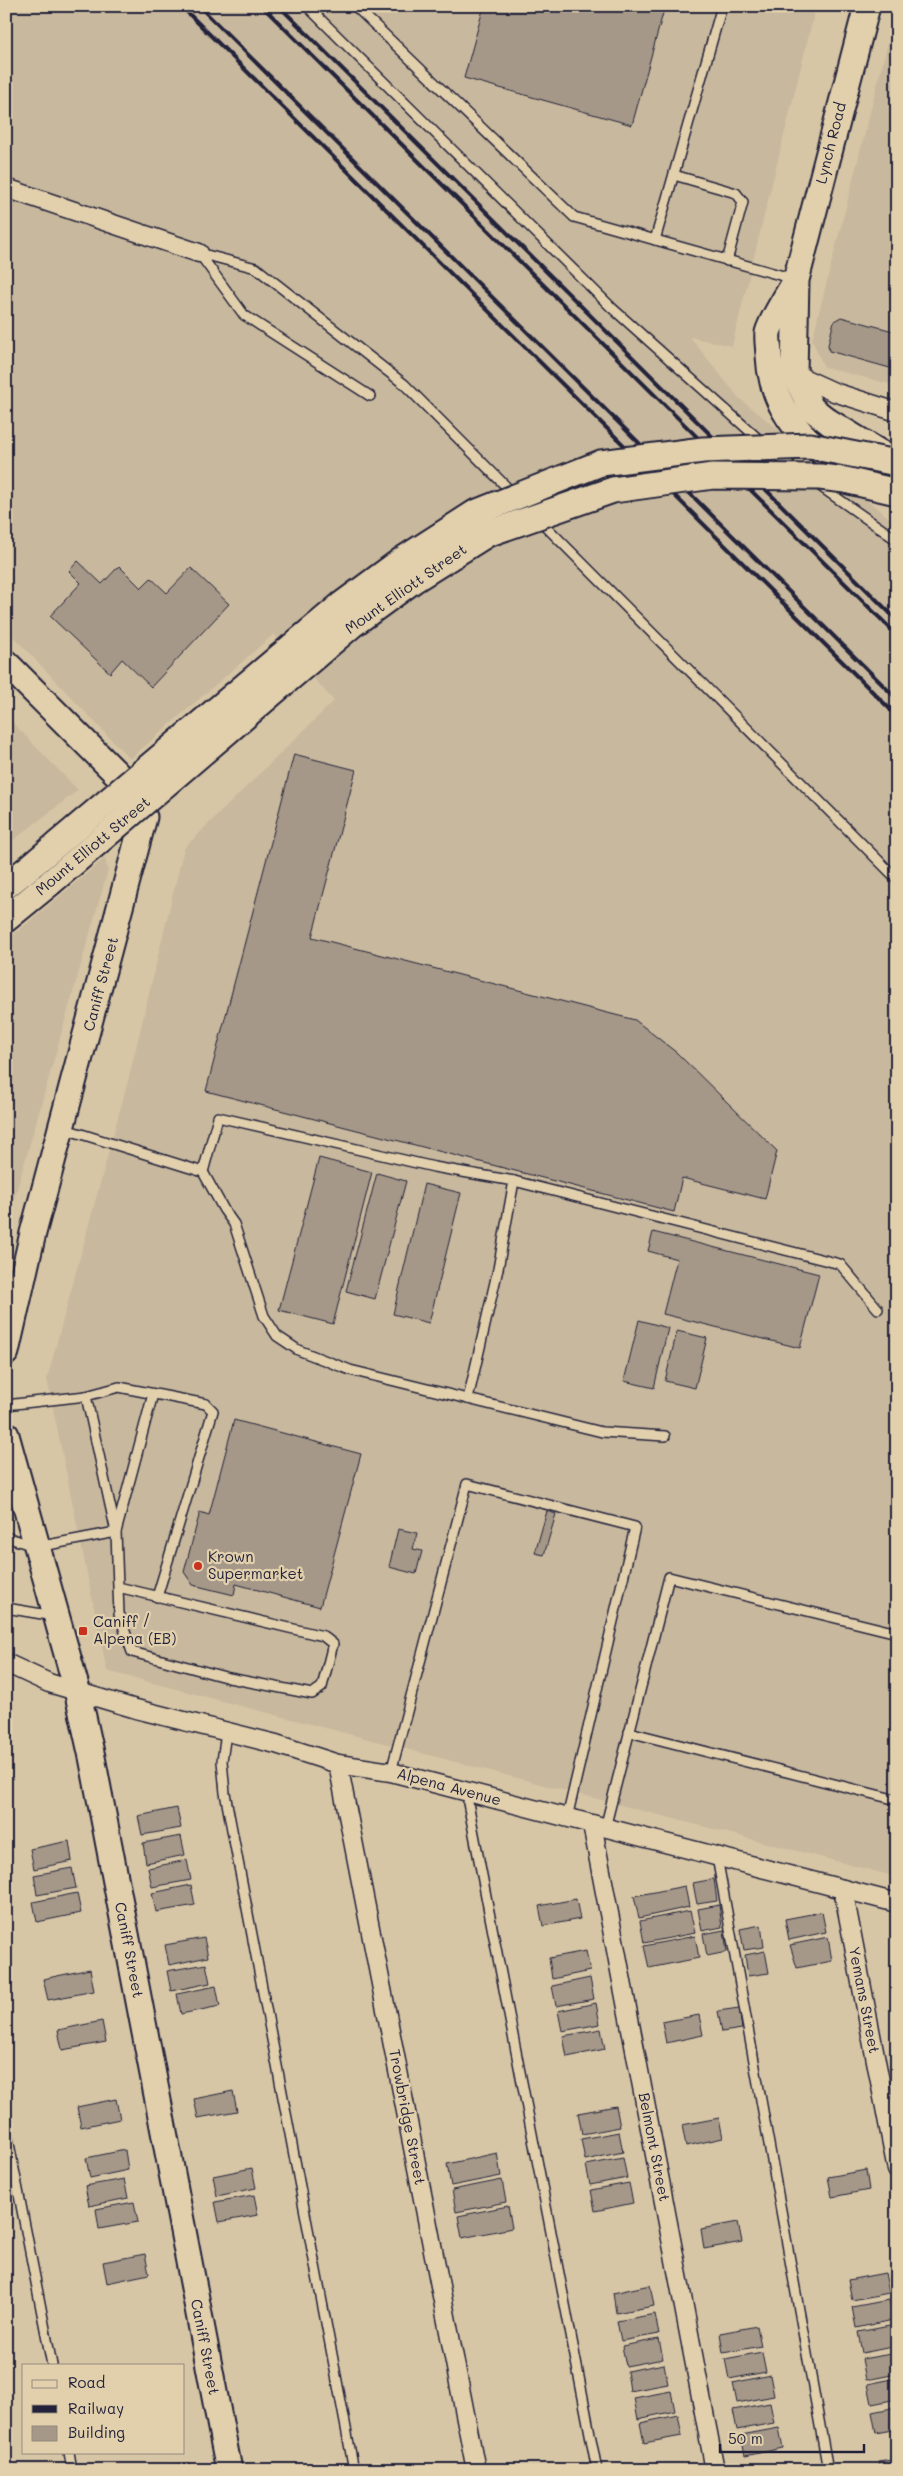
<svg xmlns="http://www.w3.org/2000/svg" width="903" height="2476" viewBox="0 0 903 2476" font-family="Mali,sans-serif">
<rect width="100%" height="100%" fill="#d7c6a6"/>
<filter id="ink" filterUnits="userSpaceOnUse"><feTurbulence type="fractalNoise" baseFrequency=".02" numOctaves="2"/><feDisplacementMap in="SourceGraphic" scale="10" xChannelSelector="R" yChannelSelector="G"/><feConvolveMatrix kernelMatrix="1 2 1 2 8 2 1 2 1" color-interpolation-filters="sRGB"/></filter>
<g filter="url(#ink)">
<g fill="#c8b89d">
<path d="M6,6H816L732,346L690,337L739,398L897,524V1877L107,1671L47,1379L130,1073L184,848L334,701L274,634L130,759L6,629Z"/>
<path d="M897,7V386L824,367L812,340Z"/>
<path d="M6,716L78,790L6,846Z"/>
<path d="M105,858L108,870L6,1228V941Z"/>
</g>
<g fill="#a59888" stroke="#22223b">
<path d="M484,6H665L632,125L464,78Z"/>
<path d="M841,317L897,332V370L829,351L828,345L834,321Z"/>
<path d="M78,561L102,584L119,566L141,588L151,578L167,593L191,568L229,604L151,687L122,659L110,673L50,616L81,583L69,571Z"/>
<path d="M294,754L356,770L312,937L635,1020L677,1053L777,1151L765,1199L682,1178L674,1212L206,1091Z"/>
<path d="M319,1158L372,1172L333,1324L279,1310Z"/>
<path d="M377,1173L406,1181L375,1299L346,1291Z"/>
<path d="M424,1184L461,1193L429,1323L393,1314Z"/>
<path d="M653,1232L819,1274L800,1348L663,1314L677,1259L648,1251Z"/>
<path d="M639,1320L668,1328L654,1388L624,1381Z"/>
<path d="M677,1331L707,1338L695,1388L665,1381Z"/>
<path d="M234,1420L361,1454L320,1607L236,1584L234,1595L193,1585L184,1572L200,1512L209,1515Z"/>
<path d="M547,1511L556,1514L544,1555L535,1553Z"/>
<path d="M398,1529L417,1533L413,1549L422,1551L416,1574L389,1567Z"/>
<path d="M177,1808L181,1828L142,1835L138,1816Z"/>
<path d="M181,1836L185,1855L146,1863L143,1843Z"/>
<path d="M69,1841L72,1861L34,1869L30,1849Z"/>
<path d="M187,1860L191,1880L152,1887L148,1868Z"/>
<path d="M72,1868L76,1888L37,1895L34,1875Z"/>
<path d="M714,1879L717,1901L697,1904L693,1883Z"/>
<path d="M191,1885L195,1905L156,1912L152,1893Z"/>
<path d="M685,1886L689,1907L639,1918L634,1896Z"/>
<path d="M77,1893L81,1913L37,1922L33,1902Z"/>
<path d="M576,1899L580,1919L543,1926L539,1906Z"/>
<path d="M719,1905L722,1927L702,1931L698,1909Z"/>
<path d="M690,1911L695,1933L644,1943L640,1921Z"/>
<path d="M822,1912L826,1932L789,1940L785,1919Z"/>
<path d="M761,1925L764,1947L744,1950L740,1929Z"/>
<path d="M724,1930L727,1952L707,1956L703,1934Z"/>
<path d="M695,1936L699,1958L649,1968L644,1946Z"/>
<path d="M828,1937L832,1961L797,1968L790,1945Z"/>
<path d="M204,1938L208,1957L169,1965L165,1945Z"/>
<path d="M586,1951L590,1971L552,1979L549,1958Z"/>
<path d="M765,1951L769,1973L748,1976L745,1955Z"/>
<path d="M206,1964L210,1983L171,1991L167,1971Z"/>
<path d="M90,1969L94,1991L48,2000L43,1979Z"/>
<path d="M590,1978L594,1999L556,2006L552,1986Z"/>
<path d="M216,1986L220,2006L181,2014L177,1994Z"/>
<path d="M596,2003L600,2024L562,2031L558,2011Z"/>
<path d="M739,2008L742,2029L722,2032L718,2011Z"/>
<path d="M699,2015L703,2035L666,2043L662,2022Z"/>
<path d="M102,2021L106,2042L62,2050L58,2030Z"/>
<path d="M601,2029L605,2049L567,2057L563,2036Z"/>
<path d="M233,2091L237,2111L198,2118L194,2099Z"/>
<path d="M116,2099L120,2119L81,2127L77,2107Z"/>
<path d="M616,2106L620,2127L582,2134L578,2113Z"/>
<path d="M719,2118L723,2138L686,2146L682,2125Z"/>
<path d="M619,2132L623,2152L585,2160L581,2139Z"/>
<path d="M125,2150L128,2170L90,2178L86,2158Z"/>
<path d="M497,2153L501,2176L451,2186L447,2164Z"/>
<path d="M623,2158L627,2178L590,2185L586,2165Z"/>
<path d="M252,2168L256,2188L217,2196L213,2176Z"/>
<path d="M866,2170L869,2190L832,2197L828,2177Z"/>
<path d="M124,2179L128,2198L89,2206L85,2186Z"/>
<path d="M502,2180L506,2202L456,2212L452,2190Z"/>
<path d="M629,2183L633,2203L595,2211L591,2190Z"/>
<path d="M254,2195L258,2215L219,2222L215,2202Z"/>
<path d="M134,2202L138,2222L99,2229L96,2209Z"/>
<path d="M508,2206L512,2228L462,2238L458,2216Z"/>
<path d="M738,2222L742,2242L704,2249L701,2229Z"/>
<path d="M145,2254L149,2274L107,2283L103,2262Z"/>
<path d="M885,2273L889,2293L852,2300L848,2280Z"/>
<path d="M650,2285L654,2306L616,2313L613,2293Z"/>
<path d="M889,2300L893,2320L856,2328L852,2307Z"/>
<path d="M655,2314L659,2334L621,2341L617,2321Z"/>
<path d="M895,2325L897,2346L862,2353L858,2332Z"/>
<path d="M757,2326L761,2346L723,2353L720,2333Z"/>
<path d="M659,2339L663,2359L626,2366L622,2346Z"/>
<path d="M762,2352L766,2372L729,2379L725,2359Z"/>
<path d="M897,2353V2374L866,2380L862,2359Z"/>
<path d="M664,2364L668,2384L630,2391L627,2371Z"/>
<path d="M770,2375L774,2396L737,2403L733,2383Z"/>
<path d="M897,2378V2399L872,2404L868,2384Z"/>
<path d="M671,2391L675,2411L638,2419L634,2398Z"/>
<path d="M770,2403L774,2423L737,2430L733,2410Z"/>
<path d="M897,2407V2429L876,2433L872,2412Z"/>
<path d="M678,2415L682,2436L644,2443L640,2423Z"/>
<path d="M779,2428L783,2448L745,2456L741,2435Z"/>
<path d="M897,2459V2470H880L879,2462Z"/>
<path d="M190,2463L192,2470H171L170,2465Z"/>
</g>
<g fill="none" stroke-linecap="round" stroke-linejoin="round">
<g stroke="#22223b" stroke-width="12">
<g id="lane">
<path d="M307,6L612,308L763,443"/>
<path d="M355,6L574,217L794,279"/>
<path d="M674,175L736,193L743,202L727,261"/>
<path d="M655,240L722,6"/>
<path d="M199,253L256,268L404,384L897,879"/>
<path d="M199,253L244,315L370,396"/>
<path d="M773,452L796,470"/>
<path d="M817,484L897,540"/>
<path d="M62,1128L203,1172L218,1117L434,1167L514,1181L840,1264L878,1309"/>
<path d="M203,1172L224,1210L234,1224L264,1316L277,1336L298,1350L350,1370L602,1432L665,1436"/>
<path d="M86,1396L119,1387L206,1404L213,1411L157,1597"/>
<path d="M468,1399L498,1269L514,1181"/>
<path d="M6,1405L86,1396L116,1532L37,1547L6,1537"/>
<path d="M118,1587L323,1636L333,1644L322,1687L312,1694L229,1678L132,1652L119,1614L116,1532L153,1394"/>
<path d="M6,1608L54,1616"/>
<path d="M629,1732L897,1800"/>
<path d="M226,1733L222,1761L225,1793L354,2470"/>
<path d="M391,1772L467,1484L635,1527L567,1818"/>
<path d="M470,1793L468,1803L597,2470"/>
<path d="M605,1828L669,1577L897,1633"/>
<path d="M717,1857L828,2470"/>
<path d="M6,2128L52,2365"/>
<path d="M69,2452L72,2470"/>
</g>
</g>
<g stroke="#22223b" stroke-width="21">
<g id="street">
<path d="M6,188L199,253"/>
<path d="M790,372L834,392L897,412"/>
<path d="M6,1663L49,1683L136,1709L276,1744L338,1764L391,1772L897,1903"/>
<path d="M338,1764L476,2470"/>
<path d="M592,1824L715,2470"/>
<path d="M843,1889L897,2170"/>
</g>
</g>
<g stroke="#22223b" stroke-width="29">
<g id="secondary">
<path d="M867,6L796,280L794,373L811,408L829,422L893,461"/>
<path d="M795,282C789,293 770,322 768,333C767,340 769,349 769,356C772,421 818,454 870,484"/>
<path d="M6,663L118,775L128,787L144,817L33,1233L6,1352"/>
<path d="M6,886L31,866"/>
<path d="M6,919L50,883"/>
<path d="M6,1435L77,1690L92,1757L229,2470"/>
</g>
</g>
<use href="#lane" stroke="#e2d0ad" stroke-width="9"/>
<use href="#street" stroke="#e2d0ad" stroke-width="18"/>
<use href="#secondary" stroke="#e2d0ad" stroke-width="25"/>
<g stroke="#22223b" stroke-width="4">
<path d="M181,6L897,716"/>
<path d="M199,6L897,699"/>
<path d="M262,6L897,635"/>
<path d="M279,6L897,620"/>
</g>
<g stroke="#22223b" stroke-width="29" stroke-linecap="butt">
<g id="secondary-bridge">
<path d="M31,866L341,605L402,560L475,513L601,463L703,450L810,446L897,463"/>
<path d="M50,883L352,625L414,580L487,534L613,490L713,476L820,477L845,480L897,492"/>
</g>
</g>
<use href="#secondary-bridge" stroke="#e2d0ad" stroke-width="25"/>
</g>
</g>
<g fill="#c8321e" stroke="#e2d0ad" stroke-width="2">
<circle cx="198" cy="1566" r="5"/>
<rect x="78" y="1626" width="10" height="10" rx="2.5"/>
</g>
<g text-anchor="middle" stroke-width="4.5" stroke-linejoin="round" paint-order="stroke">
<g font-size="15" fill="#22223b" stroke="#e2d0ad">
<text transform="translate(831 143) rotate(-76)" y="5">Lynch Road</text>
<text transform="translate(406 589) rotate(-35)" y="5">Mount Elliott Street</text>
<text transform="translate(93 846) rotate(-40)" y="5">Mount Elliott Street</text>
<text transform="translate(101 984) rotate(-75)" y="5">Caniff Street</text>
<text transform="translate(449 1787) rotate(15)" y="5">Alpena Avenue</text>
<text transform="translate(129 1950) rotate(79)" y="5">Caniff Street</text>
<text transform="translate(864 2000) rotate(79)" y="5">Yemans Street</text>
<text transform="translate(407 2117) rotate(79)" y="5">Trowbridge Street</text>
<text transform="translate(654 2147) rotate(79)" y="5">Belmont Street</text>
<text transform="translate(205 2347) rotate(79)" y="5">Caniff Street</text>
</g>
<g font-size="15" fill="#22223b" stroke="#e2d0ad" text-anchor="start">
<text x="208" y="1562">Krown<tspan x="208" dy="17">Supermarket</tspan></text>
<text x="93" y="1627">Caniff /<tspan x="93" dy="17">Alpena (EB)</tspan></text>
</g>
</g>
<rect width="903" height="2476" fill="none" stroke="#e2d0ad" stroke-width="25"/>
<rect x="12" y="12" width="878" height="2451" fill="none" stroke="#22223b" stroke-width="2" filter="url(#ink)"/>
<rect x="22" y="2364" width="162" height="90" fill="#e2d0ad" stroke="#958a7f"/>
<rect x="32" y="2380" width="25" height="8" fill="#e2d0ad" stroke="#958a7f"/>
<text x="68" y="2388" font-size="15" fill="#22223b">Road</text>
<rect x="32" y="2405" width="25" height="8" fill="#22223b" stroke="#958a7f"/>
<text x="68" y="2414" font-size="15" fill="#22223b">Railway</text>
<rect x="32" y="2426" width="25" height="15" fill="#a59888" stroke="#958a7f"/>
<text x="68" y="2438" font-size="15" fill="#22223b">Building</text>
<path d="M720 2444v8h144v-8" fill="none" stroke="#22223b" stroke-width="2.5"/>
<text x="728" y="2444" font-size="15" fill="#22223b" stroke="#e2d0ad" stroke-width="4" paint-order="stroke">50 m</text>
</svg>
